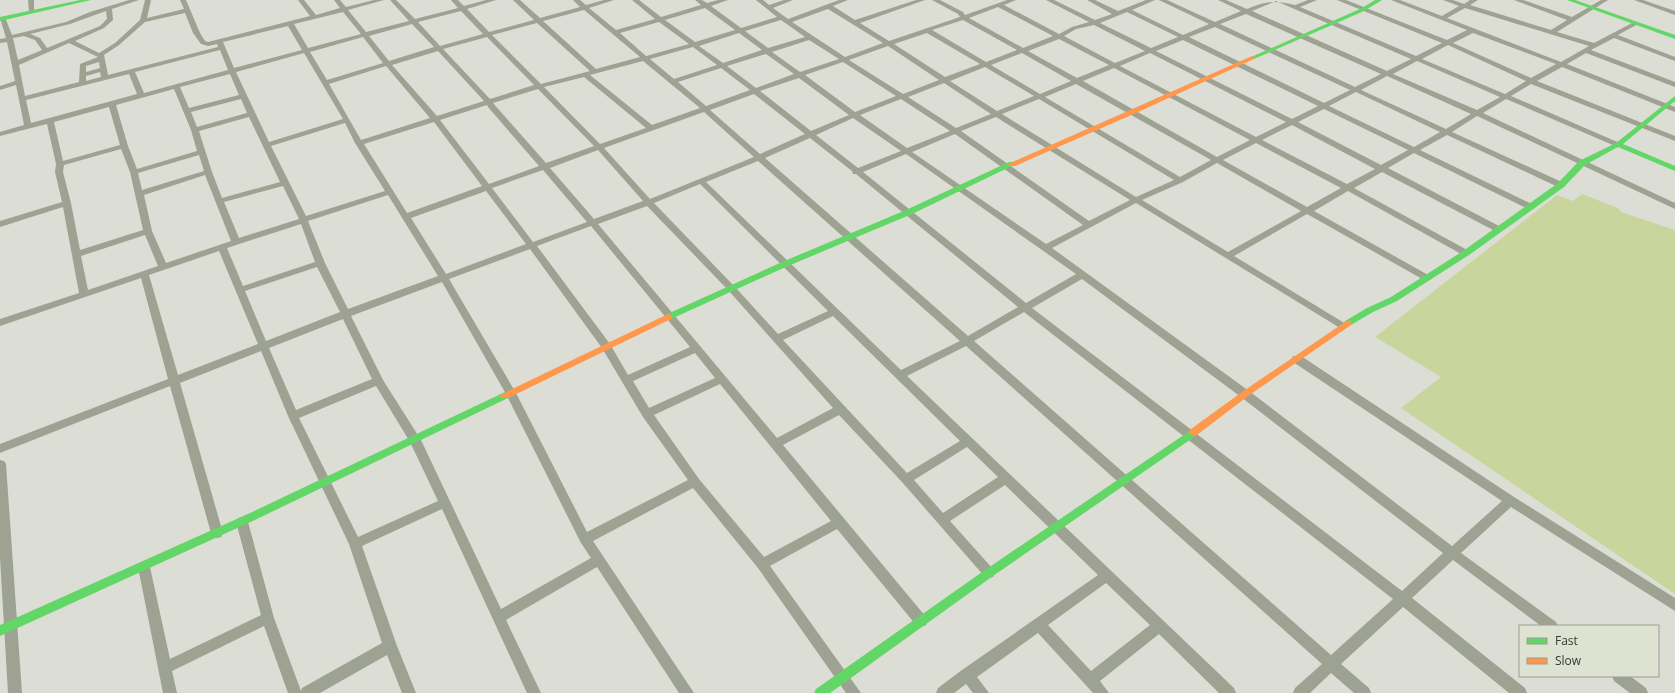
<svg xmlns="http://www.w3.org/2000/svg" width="1675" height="693" viewBox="0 0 1675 693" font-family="'Open Sans',sans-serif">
<rect width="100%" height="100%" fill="#dcded5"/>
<path fill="#c8d69d" d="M1582,194L1618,208L1621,212L1675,230V594L1401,408L1441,377L1375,337L1557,195L1573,201Z"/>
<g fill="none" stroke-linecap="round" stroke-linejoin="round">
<g fill="#9ea292" fill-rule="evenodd">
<path d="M28,0H34V13L29,12Z"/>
<path d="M129,0H139L112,9L113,20L104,28L75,41L99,53L115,43L140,20L145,0H151L147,18L184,9L180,0H186L200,33L205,41L208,42L310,16L298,0H304L316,15L340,8L334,0H340L346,7L374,0H384L348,10L366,32L409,21L390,0H396L415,19L458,8L451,0H458L464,6L486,0H496L467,9L489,32L534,20L513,0H520L540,18L580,7L573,0H580L586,5L604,0H614L589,8L616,30L655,19L632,0H639L661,17L701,5L695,0H702L707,3L718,0H728L711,6L741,28L777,17L756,0H763L769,5L784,0H793L773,8L788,19L839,0H848L833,6L855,20L916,0H925L860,23L889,41L960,17L958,14L932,0H940L963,12L965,15L1007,0H1016L1004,5L1059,34L1072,27L1089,22L1046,0H1054L1095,20L1112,14L1087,0H1095L1118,11L1146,0H1155L1132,10L1183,35L1209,24L1159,0H1167L1215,22L1241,11L1218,0H1226L1247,9C1266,1 1275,0 1295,5L1308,0H1317L1300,7L1416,56L1442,43L1337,0H1346L1447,40L1467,30L1391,0H1400L1442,16L1459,6L1443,0H1453L1464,4L1470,0H1478L1470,5L1551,30L1567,20L1514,0H1523L1572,17L1601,0H1608L1557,32L1594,43L1634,22H1638V24L1618,35L1675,57V61L1614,38L1591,50L1675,82V87L1586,53L1567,64L1675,107V112L1562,67L1537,81L1675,136V141L1531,84L1511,96L1622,144L1621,146H1615L1506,99L1483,113L1675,203V209L1477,116L1452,132L1564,183L1565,185L1564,187H1558L1447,135L1420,150L1534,205L1535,207L1534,209H1528L1414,153L1388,168L1501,227L1502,229L1501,231H1495L1382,172L1354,188L1469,251L1470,253L1469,255H1463L1348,191L1314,211L1430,276L1432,278L1430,280H1424L1307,214L1234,256L1346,324L1348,326L1346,328H1340L1136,203L1052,248L1249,391L1452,546L1502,501L1293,362L1292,359L1293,356H1301L1514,497L1675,598V611L1511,507L1461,553L1556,622L1558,626H1541L1453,560L1412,598L1525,688L1527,693H1509L1403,607L1341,664L1369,688L1371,693H1354L1331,673L1310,693H1293L1295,688L1322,664L966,346L907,376L1234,688L1236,693H1219L1159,634L1100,681L1109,693H1093L1038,633L977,677L989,693H973L966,684L954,693H936L938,688L962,670L1098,575L1005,485L950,521L993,569L995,573L993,577L989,578L985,577L902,482L839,415L783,445L926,617L927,621L926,625L921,627L916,625L837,529L770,566L861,693H846L758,568L693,488L593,541L694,693H679L597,567L506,620L541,693H527L442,509L362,546L397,646L416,693H402L387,655L320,693H288L264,626L172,671L177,693H163L138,567L140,563L144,562L148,563L150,567L170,659L261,615L236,522L238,518L242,517L246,518L248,522L274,618L301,691L302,688L382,643L349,544L288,416L261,351L180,383L223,533L221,537L217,538L213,537L211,533L170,386L0,453V444L168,379L141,278L0,326V319L79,293L63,207L0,227V221L62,202L55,172L56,164L47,124L0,136V132L24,125L16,85L0,90V86L15,81L7,42L0,43V39L6,38L0,18L5,17L12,35L66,22L90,12ZM1276,1L1292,8L1411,59L1387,71L1252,11ZM998,7L1053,36L1023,48L969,18ZM705,8L735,30L695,42L665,20ZM1465,8L1589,46L1561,62L1447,18ZM828,9L883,43L845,57L792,22ZM584,10L640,57L596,69L543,21ZM106,11L107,19L100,26L47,48L40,38L30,34L70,24ZM461,11L483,34L440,46L418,22ZM343,12L361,34L308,48L294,24ZM1127,12L1178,37L1151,48L1100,23ZM185,13L193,33L201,44L208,46L217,44L218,47L108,75L104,55L119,45L145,22ZM1246,14L1381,74L1355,87L1220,24ZM781,20L805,37L768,48L745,31ZM963,20L1017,50L986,62L932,30ZM659,22L689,44L646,56L620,33ZM537,23L590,71L541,84L492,35ZM412,24L434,47L389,61L369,36ZM1094,25L1145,51L1115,63L1064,36L1076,29ZM288,26L302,50L234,68L223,42ZM1215,27L1350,90L1324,103L1189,37ZM739,33L762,50L723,63L699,46ZM927,33L980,64L945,77L894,44ZM1473,33L1556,64L1531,78L1453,43ZM24,36L35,40L42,50L18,60L13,38ZM363,37L383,63L327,80L310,52ZM487,37L534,85L490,99L443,49ZM1059,39L1109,65L1077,78L1028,51ZM809,40L839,59L800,72L772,52ZM1183,40L1318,106L1292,119L1156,51ZM69,43L98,57L80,64L79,82L25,96L19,65ZM1448,45L1526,81L1505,94L1422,59ZM888,46L939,80L903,94L849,60ZM693,47L717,65L674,79L650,59ZM220,50L228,70L144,93L135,72ZM438,51L484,101L437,116L392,65ZM304,53L343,119L269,142L236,72ZM1022,53L1071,81L1040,94L991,65ZM1150,53L1286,122L1256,137L1120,66ZM766,54L794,74L756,88L727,66ZM643,61L700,108L652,125L590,75ZM1417,61L1500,97L1477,110L1393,74ZM99,62L100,68L86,72V66ZM843,62L896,96L855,112L805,75ZM386,66L430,118L361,140L329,84ZM985,67L1034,96L997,111L950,81ZM721,68L750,90L706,106L678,82ZM1114,68L1250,140L1217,157L1083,81ZM100,72L101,77L86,81V76ZM129,74L137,94L31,123L26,100ZM230,74L239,95L189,108L180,87ZM1387,76L1471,114L1446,129L1361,90ZM584,77L646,128L600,144L544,87ZM799,78L849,115L811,131L760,91ZM944,83L991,114L956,128L908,97ZM1076,84L1211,160L1180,177L1045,97ZM174,89L191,130L197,151L137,169L128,146L116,105ZM538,89L594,146L546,163L493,103ZM1356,92L1440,132L1414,147L1329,106ZM754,94L805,134L760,154L710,110ZM241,99L247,113L197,127L191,112ZM901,99L950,131L907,148L860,115ZM1039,99L1174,180L1136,197L1002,114ZM487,105L488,107L539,166L489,184L440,120ZM109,107L120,145L63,161L54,122ZM1324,109L1408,150L1381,165L1298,122ZM704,112L754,157L650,199L604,148ZM249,117L280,182L222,198L212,172L199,131ZM996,117L1130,200L1089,221L961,131ZM853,118L901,151L858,168L816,135ZM434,122L482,186L407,213L364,144ZM345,123L355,143L385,191L306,216L271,146ZM1292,125L1375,169L1347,184L1262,140ZM955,134L1083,225L1046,244L912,152ZM810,138L852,171L853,174H856L1018,307L968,336L765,158ZM1256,143L1341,188L1307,207L1223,160ZM121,149L130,172L143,230L80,250L71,203L63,172L64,165ZM598,150L643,201L594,219L550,168ZM906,154L1076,274L1026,303L863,172ZM199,155L204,171L142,190L138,173ZM758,161L960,341L901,370L706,182ZM1217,163L1301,211L1228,252L1142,200L1183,182ZM543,170L587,222L533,242L492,188ZM205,175L231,241L166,263L152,231L144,195ZM700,184L828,311L778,334L735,287L654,203ZM283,186L299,219L239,238L224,202ZM486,191L526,244L446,274L411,218ZM388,195L438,276L348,309L325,263L308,221ZM647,206L729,291L833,408L777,438L598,224ZM301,224L315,262L243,286L227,248ZM591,226L690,347L628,375L610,344L537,246ZM145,235L158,266L88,290L81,256ZM530,249L602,348L643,417L688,480L587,532L516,393L449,279ZM219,251L258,344L178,375L149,275ZM317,267L340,312L266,341L245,291ZM1082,279L1241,397L1443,553L1402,591L1032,308ZM442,282L506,394L581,543L591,558L501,609L421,440L383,380L351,316ZM1024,312L1393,599L1331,655L974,341ZM833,316L960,441L907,473L783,340ZM343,319L372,379L296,410L269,348ZM695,353L715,378L649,408L633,381ZM720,384L831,521L764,557L699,479L654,415ZM376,386L410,442L438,501L358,537L299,418ZM967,447L998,477L943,513L914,480ZM1106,583L1150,625L1091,671L1048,625Z"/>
<path d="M1634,0H1643L1675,11V15Z"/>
<path d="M0,460L4,461L6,464L22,693H8L0,558Z"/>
<path d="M1612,676H1630L1646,688L1648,693H1630L1614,681Z"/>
</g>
<g fill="#63d668" fill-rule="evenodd">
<path d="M80,0H91L0,21V17Z"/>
<path d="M1375,0H1382L1364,11L1254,59L1249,58L1360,9Z"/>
<path d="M1567,0H1575L1675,35V39Z"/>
<path d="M1675,96V101L1623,144L1675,166V171L1618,147L1585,165L1564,187L1469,255L1397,301L1373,312L1351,325H1345L1344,323L1345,321L1367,308L1391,297L1463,251L1558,183L1579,161L1616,143Z"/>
<path d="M1009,162H1015L1016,164L912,214L788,266L671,319H665L664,317L665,315L782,262L906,210Z"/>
<path d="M505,392L508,394L510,396L508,398L257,519L0,636V625L250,513Z"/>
<path d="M1194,428L1197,429L1199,432L1197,435L993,576L830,693H814L816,689L985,570Z"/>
</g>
<g fill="#ff974d" fill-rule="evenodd">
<path d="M1252,56L1255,58L1254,59L1136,113L1015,166H1009L1008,164Z"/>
<path d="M668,314L671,315L672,317L671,319L508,398H502L500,396L502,394Z"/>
<path d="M1348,320L1352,323L1351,325L1248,396L1197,435H1191L1189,432L1191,429L1242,392Z"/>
</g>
</g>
<rect x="1519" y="625" width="140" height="52" fill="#dde2d1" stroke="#9b9e91"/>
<rect x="1527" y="638" width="20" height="6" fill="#63d668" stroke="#9b9e91"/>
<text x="1555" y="645" font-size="12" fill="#373932">Fast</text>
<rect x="1527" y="658" width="20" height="6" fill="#ff974d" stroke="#9b9e91"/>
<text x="1555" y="665" font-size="12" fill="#373932">Slow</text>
</svg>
